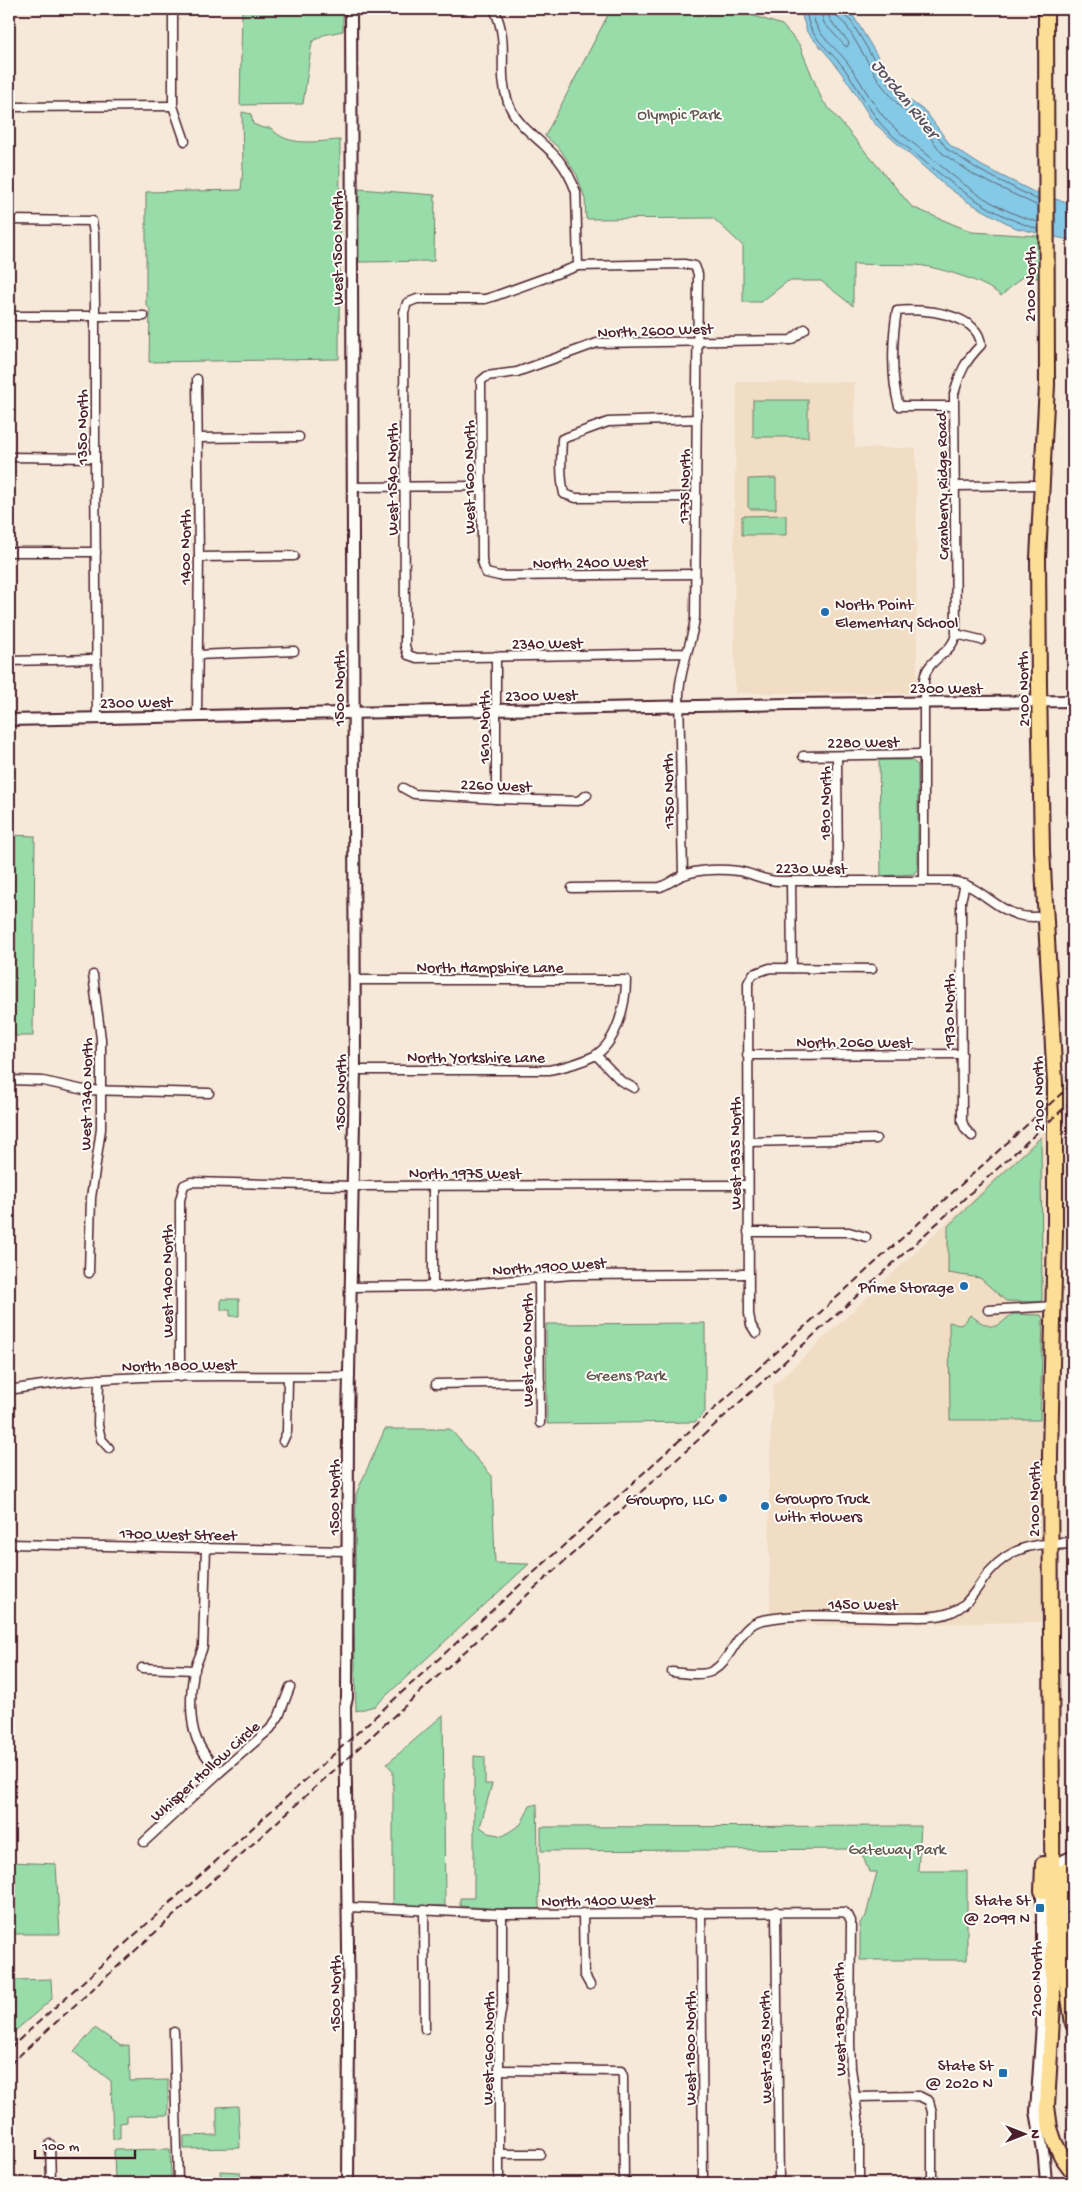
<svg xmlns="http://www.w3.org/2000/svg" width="1082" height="2192" viewBox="0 0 1082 2192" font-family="'Gochi Hand',sans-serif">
<rect width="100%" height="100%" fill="#f6e9d9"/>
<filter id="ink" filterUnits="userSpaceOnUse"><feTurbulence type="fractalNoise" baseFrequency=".02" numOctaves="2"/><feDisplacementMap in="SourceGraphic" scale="10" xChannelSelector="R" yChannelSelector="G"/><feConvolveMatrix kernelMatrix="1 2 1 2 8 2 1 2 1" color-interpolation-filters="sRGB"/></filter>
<g filter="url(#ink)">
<g fill="#f1dcc4">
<path d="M737,382H854L855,448H916L917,693H735L734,536Z"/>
<path d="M1045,1130L1041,1622L819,1625L770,1620L769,1484L773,1386Z"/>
</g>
<g fill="#97dca9" stroke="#707e6a">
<path d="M242,9H343V31L323,35L312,42L303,104L240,105Z"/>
<path d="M611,9H733L782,25L799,44L822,100L912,207L972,232L1038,236L1039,278L1022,277L1001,296C988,282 935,266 915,265C895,264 874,265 853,264V306L821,281H788L761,302H743V246L713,218L586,219L585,199L577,175L560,149L545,136Z"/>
<path d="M242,112L251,114L253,124L263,128H271C287,148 318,141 340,140L339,359L149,362L150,309L146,305V192L241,190L243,168Z"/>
<path d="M359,189L435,195L434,261L359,262Z"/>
<rect x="753" y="400" width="55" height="37"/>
<path d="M776,478V509H750L748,507V479Z"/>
<path d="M786,515V535H742V516Z"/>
<path d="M879,760H911L918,765V868L914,874L881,876Z"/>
<path d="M9,835L35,836L33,1036H9Z"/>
<path d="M1041,1137L1042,1300L1039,1302L1006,1301L980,1278L948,1273V1226Z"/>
<path d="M221,1299H239V1316H230V1310H221Z"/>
<path d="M1013,1314L1041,1315L1043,1319L1040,1420H950L949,1322L960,1325L965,1322L970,1315C978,1320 990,1331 1000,1324C1005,1321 1007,1317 1013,1314Z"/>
<path d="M705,1323V1412L695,1422L547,1424L546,1324Z"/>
<path d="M385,1429H450L492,1476L495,1563L529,1564L375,1706L356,1711L354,1621L356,1494Z"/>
<path d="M443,1715L445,1906L393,1905V1771L387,1764Z"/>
<path d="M474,1756L485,1757V1784H492L480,1827L489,1833L503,1836L521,1824L530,1806L537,1804L539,1909H500L460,1906V1898H474Z"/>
<path d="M921,1826L918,1871H967V1960H860V1923L866,1916L877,1872H869L860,1849L541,1851V1827Z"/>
<path d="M9,1862L56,1864L60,1934H9Z"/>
<path d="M51,1979L52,1999L15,2031V1980Z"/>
<path d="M95,2028L121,2046L129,2045L130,2081L168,2080V2115L127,2116V2122L120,2123V2139H113L111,2081L74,2052Z"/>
<path d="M238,2106L240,2148L184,2149V2136L217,2135V2107Z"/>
<path d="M170,2149L171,2177L141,2179V2183H115L114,2150Z"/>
<path d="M220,2171L240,2172L241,2183H221Z"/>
</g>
<path fill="#84c9e5" stroke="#6d859b" d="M800,9H843L854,17L890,77L909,100L926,112L951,146L982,166L1040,195L1073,204V241L1016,228L968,202L942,183L873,122L852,88L832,60L807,32Z"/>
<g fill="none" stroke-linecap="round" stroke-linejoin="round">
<g stroke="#616375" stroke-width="1">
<path d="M806,9C807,15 808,25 812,31C820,44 834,55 844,68C856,84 865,103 877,119C888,134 905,145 919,157C957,188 991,215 1038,229"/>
<path d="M812,9C813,14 814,22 817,27C824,40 838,50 847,62C859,78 870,100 883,116C894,129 909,140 923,151C960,182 991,209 1038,222"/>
<path d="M820,9L824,23L845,46L847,47L849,43C841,31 828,23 827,9"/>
<path d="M835,9L837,17L846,25L881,84L901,108L918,121L942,153L976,176L1038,206"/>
<path d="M841,9L842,14L851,21L886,80L905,103L923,116L947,149L979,170L1038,200"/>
</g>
<g stroke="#4a1f2b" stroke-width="11">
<g id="street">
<path d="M173,9V106L185,141"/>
<path d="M494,9C511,44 496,69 508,102C517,128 541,139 558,159C566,169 572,180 576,192L578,266"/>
<path d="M9,107L173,106"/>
<path d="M9,220L92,221L94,234L95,307V458L97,717"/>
<path d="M9,316H144"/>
<path d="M197,379L199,557L197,715"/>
<path d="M198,438L299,437"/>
<path d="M9,457L95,458"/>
<path d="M955,486L1042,485"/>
<path d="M353,487L482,486"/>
<path d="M696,497L576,498L564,494C560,476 561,458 562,439L608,422L697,419"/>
<path d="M9,552H96"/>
<path d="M199,557L294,556"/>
<path d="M695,574L499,576L486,573L482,561L481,381L487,376L517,372L597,343L791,340L805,329"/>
<path d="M956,634L981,640"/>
<path d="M197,655L294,651"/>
<path d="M496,656V799"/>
<path d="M9,661L96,659"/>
<path d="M803,756L924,754"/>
<path d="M837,756L838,881"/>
<path d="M403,788L414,794L496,799L578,801L587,795"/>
<path d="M683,875L679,694C680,668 692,643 695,618L698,274L695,266L684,264L578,266L495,296L485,299H417L407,303L404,312L405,646L408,655L417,658L687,653"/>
<path d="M924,880V679C928,657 952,655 956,634L954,394C960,372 965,361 981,345C979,313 921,308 897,311C892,338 891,380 899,406H954"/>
<path d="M791,881L792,968"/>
<path d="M965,884L961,901L962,1121L965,1129L972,1136"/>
<path d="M572,888L660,887C669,884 675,878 684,875C699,869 722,869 738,871C752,873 764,881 779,881H950C977,883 991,906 1015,914C1025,918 1036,917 1047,916"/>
<path d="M596,1055L621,1081L634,1088"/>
<path d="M747,1055L962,1054"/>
<path d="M355,1070H549C565,1067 580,1063 594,1056C617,1043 626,1004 626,980H355"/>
<path d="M9,1080L43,1081L84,1090L209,1093"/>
<path d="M748,1142L876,1139"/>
<path d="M433,1186V1287"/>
<path d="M748,1232H849L866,1237"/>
<path d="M89,1273L91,1198L101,1129V1039L93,975"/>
<path d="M539,1278L540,1423"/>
<path d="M351,1287L450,1286L571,1275L748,1274"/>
<path d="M988,1310L1054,1306"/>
<path d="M756,1333L751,1325L749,1314L748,983L753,974L770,968L872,969"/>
<path d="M180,1377V1200L184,1185L191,1182L352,1186L748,1185"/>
<path d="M99,1379L98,1425L101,1439L109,1448"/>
<path d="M436,1384L540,1382"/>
<path d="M9,1390C121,1370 236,1378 350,1376"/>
<path d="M283,1441L287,1432L288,1377"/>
<path d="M9,1544L347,1551"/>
<path d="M206,1547L203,1646C201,1655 196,1663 194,1671C190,1692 189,1721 197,1740C202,1752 211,1763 220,1772"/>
<path d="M142,1668L195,1670"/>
<path d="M672,1672C683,1673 700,1676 710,1672C733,1662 737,1625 763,1620C804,1612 854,1617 896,1617C913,1616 933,1619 949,1613C970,1606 977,1586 990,1571C1006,1553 1026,1544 1050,1544"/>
<path d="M144,1842L220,1772L270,1729L279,1716L290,1687"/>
<path d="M348,1907L502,1914L844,1912L848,1915L851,1921L850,2043L851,2068L859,2125V2183"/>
<path d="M424,1910L425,2029"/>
<path d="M776,1911L779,2183"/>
<path d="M701,1912L703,2183"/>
<path d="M583,1913L584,1974L590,1985"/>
<path d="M174,2032L178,2183"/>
<path d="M499,2070L621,2071L623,2076L624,2183"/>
<path d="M856,2097L919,2096L929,2101L932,2112V2183"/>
<path d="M50,2144L51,2183"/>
<path d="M499,2154H540"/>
<path d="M499,2183V2024L502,2005V1914"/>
</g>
</g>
<g stroke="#4a1f2b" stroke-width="14">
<g id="secondary">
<path d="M9,720L790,704L1073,701"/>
<path d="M1050,1544L1073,1543"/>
<path d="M1050,1873L1062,1861L1073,1856"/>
<path d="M1044,1886L1042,1891V2024L1036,2111L1044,2157L1046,2183"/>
<path d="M348,2183L349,2028L345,1706L347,1698L348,1424L355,1070L351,9"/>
</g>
</g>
<g stroke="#4a1f2b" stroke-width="18">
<g id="highway">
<path d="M1046,9L1047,385L1038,558L1039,684L1042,850L1055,1083V1232L1050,1455L1053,2001L1047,2106L1050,2128L1055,2143L1062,2157L1073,2172"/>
<path d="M1073,1878L1066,1887L1064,1896L1066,1978L1073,2024"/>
<path d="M1053,1889L1062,1873L1073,1866"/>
<path d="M1042,1891L1043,1864"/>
</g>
</g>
<use href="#street" stroke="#fdfcf7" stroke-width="8"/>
<use href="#secondary" stroke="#fdfcf7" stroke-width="10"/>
<use href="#highway" stroke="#fdde96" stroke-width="14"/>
<g stroke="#4a1f2b" stroke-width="2" stroke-dasharray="8 4" stroke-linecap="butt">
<path d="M9,2049L1073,1083"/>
<path d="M9,2065L1073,1100"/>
</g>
</g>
</g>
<g fill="#1f6fb2" stroke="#fdfcf7" stroke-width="2">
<circle cx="825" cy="612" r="5"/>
<circle cx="964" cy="1286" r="5"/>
<circle cx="723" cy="1498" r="5"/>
<circle cx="765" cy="1506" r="5"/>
<rect x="1035" y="1903" width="10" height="10" rx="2.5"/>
<rect x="998" y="2068" width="10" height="10" rx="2.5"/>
</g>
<g text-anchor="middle" stroke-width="4" stroke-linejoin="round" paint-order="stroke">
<g font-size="16" fill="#615851" stroke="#fdfcf7">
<text x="679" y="119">Olympic Park</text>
<text x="626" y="1380">Greens Park</text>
<text x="897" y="1854">Gateway Park</text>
</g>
<g font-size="16" fill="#4a1f2b" stroke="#fdfcf7">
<text transform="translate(336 248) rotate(-90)" y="6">West 1500 North</text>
<text transform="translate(1029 284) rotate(-90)" y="6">2100 North</text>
<text transform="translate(655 329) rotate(-2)" y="6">North 2600 West</text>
<text transform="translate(81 427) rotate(-90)" y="6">1350 North</text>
<text transform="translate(468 477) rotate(-90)" y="6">West 1600 North</text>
<text transform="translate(391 479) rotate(-90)" y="6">West 1540 North</text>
<text transform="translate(683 486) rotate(-89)" y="6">1775 North</text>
<text transform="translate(941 486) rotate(-91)" y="6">Cranberry Ridge Road</text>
<text transform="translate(184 547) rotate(-90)" y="6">1400 North</text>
<text transform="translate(590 561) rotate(-1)" y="6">North 2400 West</text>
<text transform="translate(547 642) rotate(-1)" y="6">2340 West</text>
<text x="946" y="693">2300 West</text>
<text transform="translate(338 688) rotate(-90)" y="6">1500 North</text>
<text transform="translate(1022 689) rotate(-91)" y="6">2100 North</text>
<text transform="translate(541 694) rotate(-1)" y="6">2300 West</text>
<text transform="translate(136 701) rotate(-1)" y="6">2300 West</text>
<text transform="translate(483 727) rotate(-90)" y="6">1610 North</text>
<text transform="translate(863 741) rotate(-1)" y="6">2280 West</text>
<text transform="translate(496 784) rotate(2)" y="6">2260 West</text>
<text transform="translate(667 791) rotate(-91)" y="6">1750 North</text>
<text transform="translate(824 803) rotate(-90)" y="6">1810 North</text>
<text x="811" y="873">2230 West</text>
<text x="490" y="972">North Hampshire Lane</text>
<text transform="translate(948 1011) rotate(-90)" y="6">1930 North</text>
<text x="854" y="1047">North 2060 West</text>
<text x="476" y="1062">North Yorkshire Lane</text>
<text transform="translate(339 1092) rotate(-89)" y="6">1500 North</text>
<text transform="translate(85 1094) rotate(-89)" y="6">West 1340 North</text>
<text transform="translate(1037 1094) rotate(-91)" y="6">2100 North</text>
<text transform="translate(734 1153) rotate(-90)" y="6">West 1835 North</text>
<text x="465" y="1178">North 1975 West</text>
<text transform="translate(549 1265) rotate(-4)" y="6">North 1900 West</text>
<text transform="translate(166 1281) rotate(-90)" y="6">West 1400 North</text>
<text transform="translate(526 1350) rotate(-90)" y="6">West 1600 North</text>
<text transform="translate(179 1364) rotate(-1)" y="6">North 1800 West</text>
<text transform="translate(333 1497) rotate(-90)" y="6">1500 North</text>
<text transform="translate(1033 1499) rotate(-90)" y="6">2100 North</text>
<text transform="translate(178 1533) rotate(1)" y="6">1700 West Street</text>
<text x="863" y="1609">1450 West</text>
<text transform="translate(204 1770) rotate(-42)" y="6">Whisper Hollow Circle</text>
<text transform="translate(598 1899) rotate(-1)" y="6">North 1400 West</text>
<text transform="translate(1035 1979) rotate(-90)" y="6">2100 North</text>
<text transform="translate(334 1993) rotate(-90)" y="6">1500 North</text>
<text transform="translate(838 2019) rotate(-91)" y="6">West 1870 North</text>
<text transform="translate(764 2047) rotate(-91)" y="6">West 1835 North</text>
<text transform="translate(487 2048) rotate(-89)" y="6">West 1600 North</text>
<text transform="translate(689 2048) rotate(-90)" y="6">West 1800 North</text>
</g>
<g font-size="16" fill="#4a1f2b" stroke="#fdfcf7" text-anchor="end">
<text x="835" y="609" text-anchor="start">North Point<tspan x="835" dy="18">Elementary School</tspan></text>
<text x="954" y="1292">Prime Storage</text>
<text x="775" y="1503" text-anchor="start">Growpro Truck<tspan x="775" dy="18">with Flowers</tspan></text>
<text x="713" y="1504">Growpro, LLC</text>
<text x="1030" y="1905">State St<tspan x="1030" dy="18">@ 2099 N</tspan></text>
<text x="993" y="2070">State St<tspan x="993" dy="18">@ 2020 N</tspan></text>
</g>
<g font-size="18" font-style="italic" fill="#5b5263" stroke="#fdfcf7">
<text transform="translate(906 98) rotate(51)" y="6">Jordan River</text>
</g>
</g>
<rect width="1082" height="2192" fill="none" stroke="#fdfcf7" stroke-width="30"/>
<rect x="15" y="15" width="1052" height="2162" fill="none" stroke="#4a1f2b" stroke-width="2" filter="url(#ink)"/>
<g transform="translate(1024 2134) rotate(90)" stroke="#fdfcf7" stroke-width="4" paint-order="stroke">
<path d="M0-4L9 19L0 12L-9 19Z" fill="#4a1f2b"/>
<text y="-8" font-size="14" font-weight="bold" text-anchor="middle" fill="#4a1f2b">N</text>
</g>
<path d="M35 2150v8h100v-8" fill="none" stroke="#4a1f2b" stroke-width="2.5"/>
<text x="42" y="2150" font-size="15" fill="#4a1f2b" stroke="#fdfcf7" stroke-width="4" paint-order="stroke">100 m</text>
</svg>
